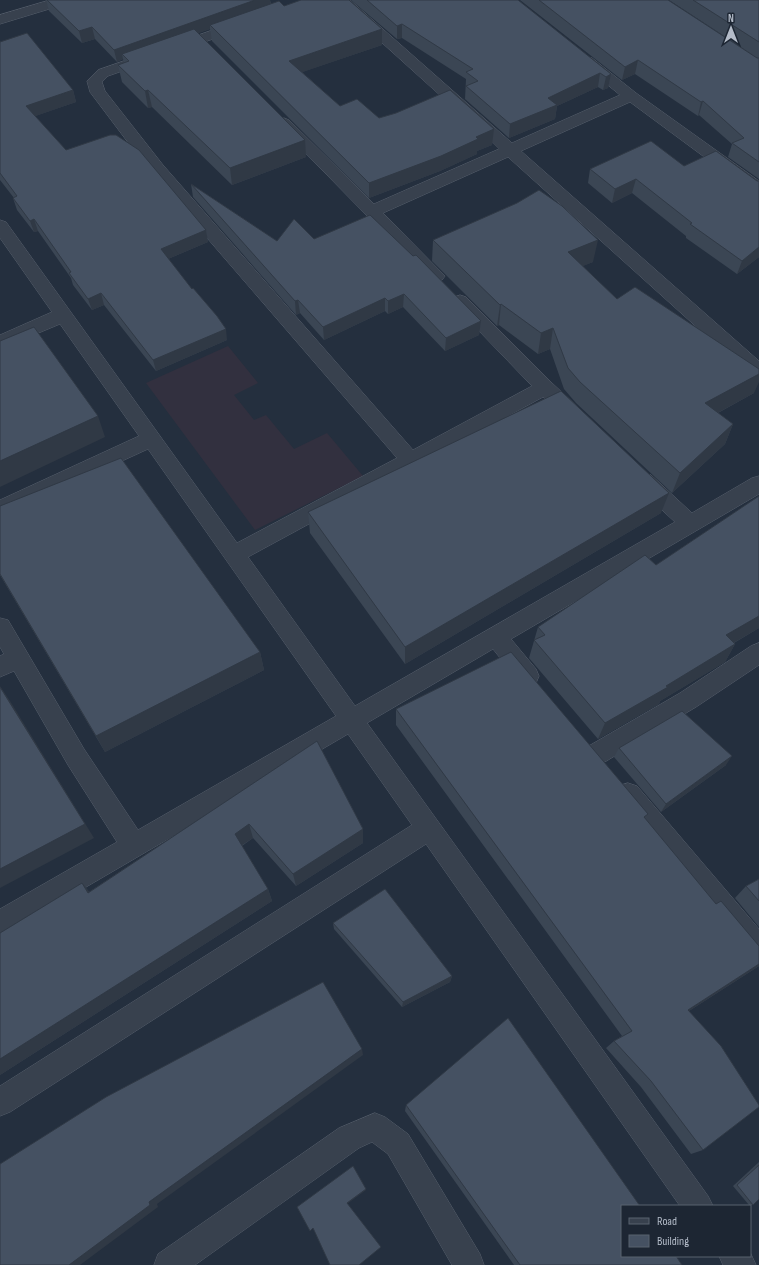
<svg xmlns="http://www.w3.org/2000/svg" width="759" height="1265" viewBox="0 0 759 1265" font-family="'Sofia Sans Condensed',sans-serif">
<rect width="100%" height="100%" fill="#242f3e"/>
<path fill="#32303f" d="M228,346L258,383L234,395L254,420L266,415L294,449L327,433L363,476L255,530L146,383Z"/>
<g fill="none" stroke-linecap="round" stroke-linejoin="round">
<g stroke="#565f6c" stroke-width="1">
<g id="minor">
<path d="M50,0H71L69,3L0,24V15Z"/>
<path d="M335,0H350L512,143L620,95L582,64L580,61L582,58L587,57L592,58L636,93L759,181V194L753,193L630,102L521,151L759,361V379L752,377L508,157L383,213L445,276L442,280L436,282L430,280L276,123L279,120L284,118L289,120L374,204L499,149Z"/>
<path d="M239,21L244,22L246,25L244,28L108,76L102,82L105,91L163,165L413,450L532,386L454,305L451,301L454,297L460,295L466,297L552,383L581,410L584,415L581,420L574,422L567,420L543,397L248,557L355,706L675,522L637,487L634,481L637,475L644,473L651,475L692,513L752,478L759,476V494L511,639L536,669L539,676L536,683L528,686L520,683L493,649L367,723L708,1196L713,1206H680L426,844L10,1112L0,1116V1086L412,825L348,734L9,932L0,936V909L117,842L68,765L14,671L0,677V656L4,654L0,647V618L8,620L84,749L138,830L336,716L148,449L0,517V500L139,436L60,324L0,349V335L52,312L0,238V220L6,222L237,543L397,458L151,173L90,92L87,81L98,70Z"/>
<path d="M759,643V665L696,707L603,763L595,766L587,763L583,755L587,747L680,693L751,646Z"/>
<path d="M628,783L637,786L759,929V962L750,958L619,802L616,794L619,786Z"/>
<path d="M375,1113L385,1117L408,1134L480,1254L484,1265H452L388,1154L372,1142L359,1148L195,1265H154L158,1254L339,1128Z"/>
<path d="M750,1252L756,1265H723L719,1256H750Z"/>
</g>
</g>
<use href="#minor" fill="#38414e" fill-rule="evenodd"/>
</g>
<g fill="#3b4654">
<path d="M46,0H270L271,4L284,6L382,29V45L302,72L340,106L379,118L492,145L477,151V154L440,171L369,198L212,41L210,29L198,33L306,157L232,185L152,107L148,108L122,82L118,65L124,63L123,59L117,62L95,39L82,43L49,11Z"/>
<path d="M351,0H518L611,74L608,88L603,90L598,87L557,106L555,119L509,138L465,99L466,79L402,38L397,39Z"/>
<path d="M520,0H668L758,58L669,0H759V179L728,157L732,144L699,115L698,116L635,74L622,80Z"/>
<path d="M0,42L73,90L76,102L35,116L66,150L206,230L208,242L168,259L227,340L156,371L104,305L92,310L73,285L71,278L38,231L34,232L17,210L13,198H14L0,180Z"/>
<path d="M684,166L759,181V257L737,274L686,238V236L632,193L612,203L588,183L590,169Z"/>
<path d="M191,184L277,241L314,239L413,256L481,321L479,335L445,351L403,307L388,314L385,311L324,340L300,313L296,315L193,197Z"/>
<path d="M433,240L593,262L582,266L617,299L754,393L718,413L733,424L725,444L672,493L576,403L564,389L550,349L538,354L499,325L497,326L432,261Z"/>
<path d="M759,496V628L734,643L735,644L725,662L660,701L659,704L598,739L529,658L538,627L656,565Z"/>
<path d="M0,506L260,652L264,670L105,752L0,575Z"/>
<path d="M308,512L661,513L405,664L310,533Z"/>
<path d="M396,709L645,819L759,966L689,1011L703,1150L691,1154L641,1087L606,1048L614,1041L622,1036L396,725Z"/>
<path d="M317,741L363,829V843L296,886L253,838L242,846L268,889L272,901L0,1075L82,883L89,892Z"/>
<path d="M619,748L726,765L661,812L614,757Z"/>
<path d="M759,879V927L735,898L746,886Z"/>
<path d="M333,923L452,976L450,982L402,1007L334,929Z"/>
<path d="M406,1105L682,1265H514L405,1111Z"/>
<path d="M759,1162V1199L753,1205H749L733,1186Z"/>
</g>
<g fill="#303945">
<path d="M255,0H270L271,7L210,25V29L126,58L122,54L123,59L117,62L114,50Z"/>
<path d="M402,24V38L397,39V26Z"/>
<path d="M92,27L95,39L82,43L79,31Z"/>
<path d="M382,29V45L291,76L289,61Z"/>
<path d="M638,60L635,74L622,80L625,67Z"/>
<path d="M600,73L598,87L557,106L555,119L509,138L510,124L548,98Z"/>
<path d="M611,74L608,88L603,90L606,77Z"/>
<path d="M73,90L76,102L30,118L26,106Z"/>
<path d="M148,90L152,107L148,108L145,91Z"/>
<path d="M703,101L699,115L698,116L701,102Z"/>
<path d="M494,129L492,145L477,151V154L440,171L369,198V183Z"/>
<path d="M305,140L306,157L232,185L230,168Z"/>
<path d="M636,179L632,193L612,203L615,189Z"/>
<path d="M34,219L38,231L34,232L30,221Z"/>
<path d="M206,230L208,242L163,261L161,249Z"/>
<path d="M598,240L593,262L564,274L568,252Z"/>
<path d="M759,247V257L737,274L742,261Z"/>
<path d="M101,293L104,305L92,310L88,299Z"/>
<path d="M404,294L403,307L388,314V301Z"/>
<path d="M385,298V311L324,340L323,327Z"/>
<path d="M298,300L300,313L296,315L295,301Z"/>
<path d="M501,304L499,325L497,326L500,305Z"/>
<path d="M481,321L479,335L445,351L446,338Z"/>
<path d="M553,328L550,349L538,354L541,333Z"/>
<path d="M226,329L227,340L156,371L153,360Z"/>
<path d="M759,374V382L754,393L697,424L705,403Z"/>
<path d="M98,416L105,437L0,487V461Z"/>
<path d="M733,424L725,444L672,493L680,473Z"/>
<path d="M669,493L661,513L405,664V647Z"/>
<path d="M759,616V628L716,653L726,635Z"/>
<path d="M735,644L725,662L660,701L659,704L598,739L605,723Z"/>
<path d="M260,652L264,670L105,752L96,736Z"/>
<path d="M0,686L10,701L94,838L0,888Z"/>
<path d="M732,756L726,765L661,812L666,804Z"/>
<path d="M249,824L253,838L239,847L235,834Z"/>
<path d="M363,829V843L296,886L293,874Z"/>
<path d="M82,883L92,895L88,893Z"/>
<path d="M268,889L272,901L0,1075V1059Z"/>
<path d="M759,964V966L678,1018L688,1010Z"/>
<path d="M452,976L450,982L402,1007L403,1002Z"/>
<path d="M362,1049L363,1055L157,1204L158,1207L80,1265H69L149,1202Z"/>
<path d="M366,1189V1190L347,1204V1203Z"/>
</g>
<g fill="#455162" stroke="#303945">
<path d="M47,0H255L114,50L92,27L79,31Z"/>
<path d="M301,0H349L382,29L289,61L340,106L357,99L379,118L396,113L450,90L494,129L476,137L478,139L441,156L369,183L210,25L279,1L284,6Z"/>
<path d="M367,0H518L611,74L606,77L600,73L548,98L557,105L510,124L466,86L478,81L466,72L473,69L402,24L397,26Z"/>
<path d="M539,0H668L757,58H759V162L732,143L744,138L703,101L701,102L638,60L625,67Z"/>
<path d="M693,0H759V42Z"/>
<path d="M194,29L305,140L230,168L148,90L145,91L118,65L129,61L122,54Z"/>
<path d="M27,33L73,90L26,106L66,150L110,135H116L139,150L206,230L161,249L192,289L193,288L217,316L226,329L153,360L101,293L88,299L69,273L71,272L34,219L30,221L13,198L17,196L0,173V42Z"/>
<path d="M651,141L684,166L716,151L757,181H759V247L742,261L690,224L692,223L636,179L615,189L590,169Z"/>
<path d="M191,184L277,241L294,219L314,239L370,215L413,256L416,255L481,321L446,338L404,294L388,301L385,298L323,327L298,300L295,301Z"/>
<path d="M539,190L562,206L598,240L568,252L617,299L635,287L759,369V374L705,403L733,424L680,473L580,382L568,368L553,328L541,333L501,304L500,305L433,240L517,203Z"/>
<path d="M34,327L98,416L0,461V341Z"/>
<path d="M561,391L669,493L405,647L308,512Z"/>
<path d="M121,458L260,652L96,736L0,574V506Z"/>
<path d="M759,496V616L726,635L735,644L666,686L668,687L605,723L534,640L545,635L538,627L645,555L656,565Z"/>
<path d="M511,652L648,814L644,817L716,904L721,901L759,946V964L688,1010L721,1046L759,1105V1107L703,1150L651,1081L614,1041L632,1031L396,709Z"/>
<path d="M0,687L85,824L0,869Z"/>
<path d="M682,711L732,756L666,804L619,748Z"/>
<path d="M317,741L363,829L293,874L249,824L235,834L268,889L0,1059V933L82,883L88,893Z"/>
<path d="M759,879V901L746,886Z"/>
<path d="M385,889L452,976L403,1002L333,923Z"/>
<path d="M323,982L362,1049L149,1202L150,1205L69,1265H0V1164L106,1097Z"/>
<path d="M508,1018L640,1206H622V1256H676L682,1265H520L406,1105Z"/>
<path d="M759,1165V1199L753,1205L737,1185Z"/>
<path d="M353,1166L366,1189L347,1203L381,1247L359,1265H330L313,1228L310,1231L297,1207Z"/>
</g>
<rect x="621" y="1205" width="130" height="52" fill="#1d2633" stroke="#59626f"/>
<rect x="629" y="1218" width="20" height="6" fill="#38414e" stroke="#59626f"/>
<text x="657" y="1225" font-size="12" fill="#b4bcc9">Road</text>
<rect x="629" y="1235" width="20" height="12" fill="#455162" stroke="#59626f"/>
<text x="657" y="1245" font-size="12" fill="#b4bcc9">Building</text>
<g transform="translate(731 28)" stroke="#1d2633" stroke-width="3" paint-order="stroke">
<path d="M0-3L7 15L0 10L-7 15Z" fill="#b4bcc9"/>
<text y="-6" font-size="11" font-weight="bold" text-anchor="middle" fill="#b4bcc9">N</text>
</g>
</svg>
